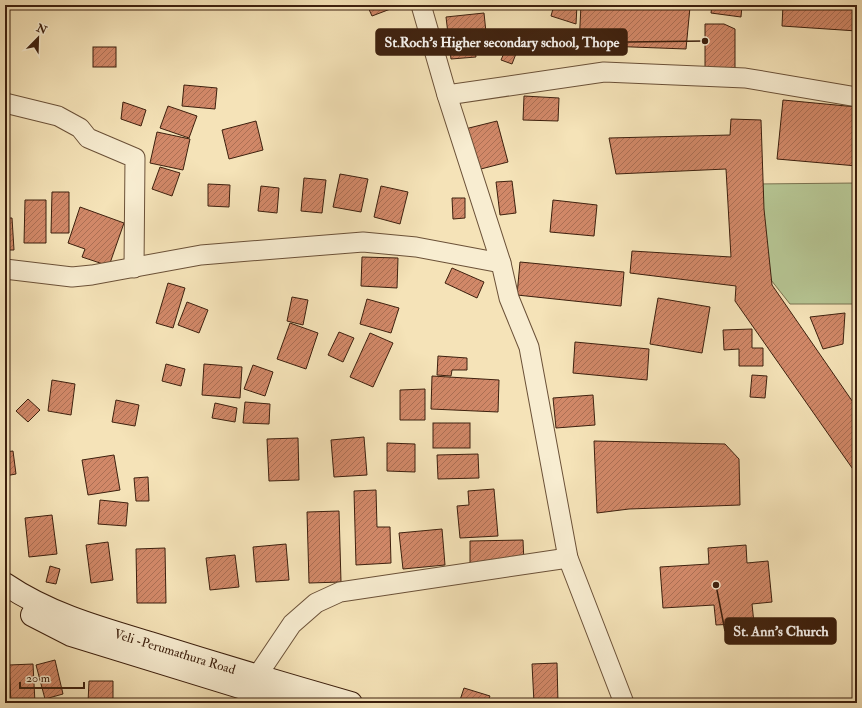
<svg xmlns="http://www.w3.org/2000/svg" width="862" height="708" viewBox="0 0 862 708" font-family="'IM FELL Double Pica',serif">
<defs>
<pattern id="building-hatch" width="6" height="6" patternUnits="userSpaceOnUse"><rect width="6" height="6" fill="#d18868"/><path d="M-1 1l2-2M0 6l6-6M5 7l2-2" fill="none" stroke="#ab6f54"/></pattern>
</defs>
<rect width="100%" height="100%" fill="#f5e3b8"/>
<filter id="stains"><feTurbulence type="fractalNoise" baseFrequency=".005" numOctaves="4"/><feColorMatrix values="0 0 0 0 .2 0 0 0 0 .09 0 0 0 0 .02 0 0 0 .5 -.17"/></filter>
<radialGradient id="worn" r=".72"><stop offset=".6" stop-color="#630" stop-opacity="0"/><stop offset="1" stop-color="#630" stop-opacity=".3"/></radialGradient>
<path fill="#b6c593" stroke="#7a7250" d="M857,183V304H790L756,261L755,184Z"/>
<g fill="url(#building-hatch)" stroke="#3d200e">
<path d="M367,5H401L372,16Z"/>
<path d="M554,5H577L576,24L551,16Z"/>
<path d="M581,5L690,7L686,49L579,45Z"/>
<path d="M712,5H742L741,17L711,13Z"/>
<path d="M783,5H857V31L782,26Z"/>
<path d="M484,13L487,42L474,43L476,57L451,59L446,17Z"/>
<path d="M705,24H724L735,29V73H705Z"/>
<path d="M511,37L521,41L512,64L501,60Z"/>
<rect x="93" y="47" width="23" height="20"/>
<path d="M184,85L217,88L215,109L182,106Z"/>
<path d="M524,96L559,98L558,121L523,120Z"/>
<path d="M783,100L857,107V166L777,159Z"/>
<path d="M123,102L146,110L141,126L121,119Z"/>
<path d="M168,106L197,116L189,138L160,128Z"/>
<path d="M731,119L761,120L764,209L772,285L857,408V475L735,301L736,286L630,273L632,251L731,257L726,169L616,174L609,138L730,135Z"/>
<path d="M256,121L263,150L229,159L222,130Z"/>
<path d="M497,121L508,162L477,170L465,129Z"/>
<path d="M157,132L190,139L183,170L150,163Z"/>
<path d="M160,167L180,173L172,196L152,189Z"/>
<path d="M340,174L368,179L361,212L333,207Z"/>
<path d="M304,178L326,180L322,213L301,211Z"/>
<path d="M512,181L516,213L500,215L496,182Z"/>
<path d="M208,184L230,185L229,207L208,206Z"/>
<path d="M261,186L279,188L277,213L258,211Z"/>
<path d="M381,186L408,192L400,224L374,217Z"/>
<path d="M52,192H69V233H51Z"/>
<path d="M452,198H465V218L453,219Z"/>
<path d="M25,200H46V243H24Z"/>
<path d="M553,200L597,205L594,236L550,232Z"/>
<path d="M80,207L124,223L109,266L82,257L85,249L68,243Z"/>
<path d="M5,218H12L14,250H5Z"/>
<path d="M362,257L398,258L397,288L361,286Z"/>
<path d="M520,262L624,272L621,306L517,295Z"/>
<path d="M452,268L484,282L477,298L445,283Z"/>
<path d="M168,283L185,288L173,328L156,323Z"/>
<path d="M292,297L308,300L303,325L287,321Z"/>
<path d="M658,298L710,307L702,353L650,344Z"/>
<path d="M367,299L399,308L391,333L360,324Z"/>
<path d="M187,302L208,310L199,333L178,325Z"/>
<path d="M845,313L843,344L823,349L810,317Z"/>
<path d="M290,323L318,333L306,369L277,359Z"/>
<path d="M752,329V348H763V366H739V349L724,350L723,330Z"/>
<path d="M339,332L354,338L343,362L328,355Z"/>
<path d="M370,333L393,343L373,387L350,377Z"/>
<path d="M575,342L649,349L647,380L573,373Z"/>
<path d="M438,356L467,358V370H452L451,376L437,375Z"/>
<path d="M166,364L185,369L181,386L162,381Z"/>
<path d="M204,364L242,367L240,398L202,395Z"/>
<path d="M253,365L273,372L265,396L244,389Z"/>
<path d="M752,375L767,376L765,398L750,397Z"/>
<path d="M432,376L499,380L498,412L431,409Z"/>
<path d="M52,380L75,384L71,415L48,411Z"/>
<path d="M425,389V420H400V390Z"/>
<path d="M593,395L595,425L556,428L553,398Z"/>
<path d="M28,399L40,410L28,422L16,411Z"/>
<path d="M116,400L139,405L135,426L112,422Z"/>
<path d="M245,402L270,404L269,424L243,423Z"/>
<path d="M215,403L237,408L235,422L212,418Z"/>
<rect x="433" y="423" width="37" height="25"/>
<path d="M364,437L367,475L334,477L331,440Z"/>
<path d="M298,438L299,480L269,481L267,439Z"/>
<path d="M594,441L725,444L739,459L740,505L629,509L597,513Z"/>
<path d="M387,443L415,444V472L387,471Z"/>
<path d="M13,451L16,474L5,476V452Z"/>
<path d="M478,454L479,478L438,479L437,455Z"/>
<path d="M114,455L120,490L88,495L82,460Z"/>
<path d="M148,477L149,501H136L134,478Z"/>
<path d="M494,489L498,536L460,538L457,506L469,505L468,491Z"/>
<path d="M376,490L377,527H390L391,563L356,565L354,491Z"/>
<path d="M100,500L128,503L126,526L98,524Z"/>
<path d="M339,511L341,582L309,583L307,512Z"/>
<path d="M52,515L57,554L29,557L25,518Z"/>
<path d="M442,529L445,565L403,569L399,533Z"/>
<path d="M523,540L524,563L470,564V541Z"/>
<path d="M108,542L113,580L91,583L86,545Z"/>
<path d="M286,544L289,580L256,582L253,547Z"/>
<path d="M746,545L747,563L768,561L772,602L752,604L754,623L716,625L714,605L663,608L660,567L709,564L708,548Z"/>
<path d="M165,548L166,603H137L136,549Z"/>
<path d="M235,555L239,587L210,590L206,558Z"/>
<path d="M50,566L60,569L56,584L46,582Z"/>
<path d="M55,660L63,694L45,699L36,665Z"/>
<path d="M557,663L558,703H534L532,664Z"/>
<path d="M33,664L35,703H11L9,665Z"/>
<path d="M89,681H113V703H88Z"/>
<path d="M464,688L490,696L487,703H459Z"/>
</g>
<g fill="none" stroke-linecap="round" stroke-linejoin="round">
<g stroke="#6b5138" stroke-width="21">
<g id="street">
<path d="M421,5L447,95L501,263L509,298L529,347L568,558L624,703"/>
<path d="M447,95L604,72L745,78L857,97"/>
<path d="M5,103L58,116L80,128L88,138L135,158L134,268"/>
<path d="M5,269L72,277L92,275L201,255L363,242L416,247L501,263"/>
<path d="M257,676L292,624L316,603L340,592L568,558"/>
</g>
</g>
<g stroke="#3d200e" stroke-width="24">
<g id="secondary">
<path d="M5,584C49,614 100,628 150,643C217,664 284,684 351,703"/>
<path d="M32,615L71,635L292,703"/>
</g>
</g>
<use href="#street" stroke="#f8edd1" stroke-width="19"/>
<use href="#secondary" stroke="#f8edd1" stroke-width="22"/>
</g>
<g text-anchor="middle" stroke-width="3" stroke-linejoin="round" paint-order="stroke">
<g font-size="13" fill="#3d200e" stroke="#f8edd1">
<text transform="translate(175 651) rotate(17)" y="5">Veli -Perumathura Road</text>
</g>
</g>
<path fill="none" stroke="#3d200e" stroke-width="1.5" d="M705 41L627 42M716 585L725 631"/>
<g fill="#3d200e" stroke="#f8edd1" stroke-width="1.5">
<circle cx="705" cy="41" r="4"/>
<circle cx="716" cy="585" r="4"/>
</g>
<g fill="#3d200e" stroke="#3d200e" stroke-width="1.5">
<rect x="376" y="29" width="251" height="26" rx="4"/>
<rect x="725" y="618" width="111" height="26" rx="4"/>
</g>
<g font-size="14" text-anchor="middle" font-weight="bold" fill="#fff">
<text x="502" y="47">St.Roch's Higher secondary school, Thope</text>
<text x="781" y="636">St. Ann's Church</text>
</g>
<rect width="862" height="708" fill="none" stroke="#f5e3b8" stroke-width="20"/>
<rect x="6" y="6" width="850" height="696" fill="none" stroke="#3d200e" stroke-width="2"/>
<rect x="10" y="10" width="842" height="688" fill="none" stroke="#3d200e"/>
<g transform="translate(38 38) rotate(23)" stroke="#f8edd1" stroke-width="3" paint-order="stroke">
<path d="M0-3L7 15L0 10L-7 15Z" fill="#3d200e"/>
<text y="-6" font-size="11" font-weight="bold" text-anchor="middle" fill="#3d200e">N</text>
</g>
<path d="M20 682v6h64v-6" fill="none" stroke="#3d200e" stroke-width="2"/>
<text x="26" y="682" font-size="12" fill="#3d200e" stroke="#f8edd1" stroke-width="3" paint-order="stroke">20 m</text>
<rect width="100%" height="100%" filter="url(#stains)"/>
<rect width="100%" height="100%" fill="url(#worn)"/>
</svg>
